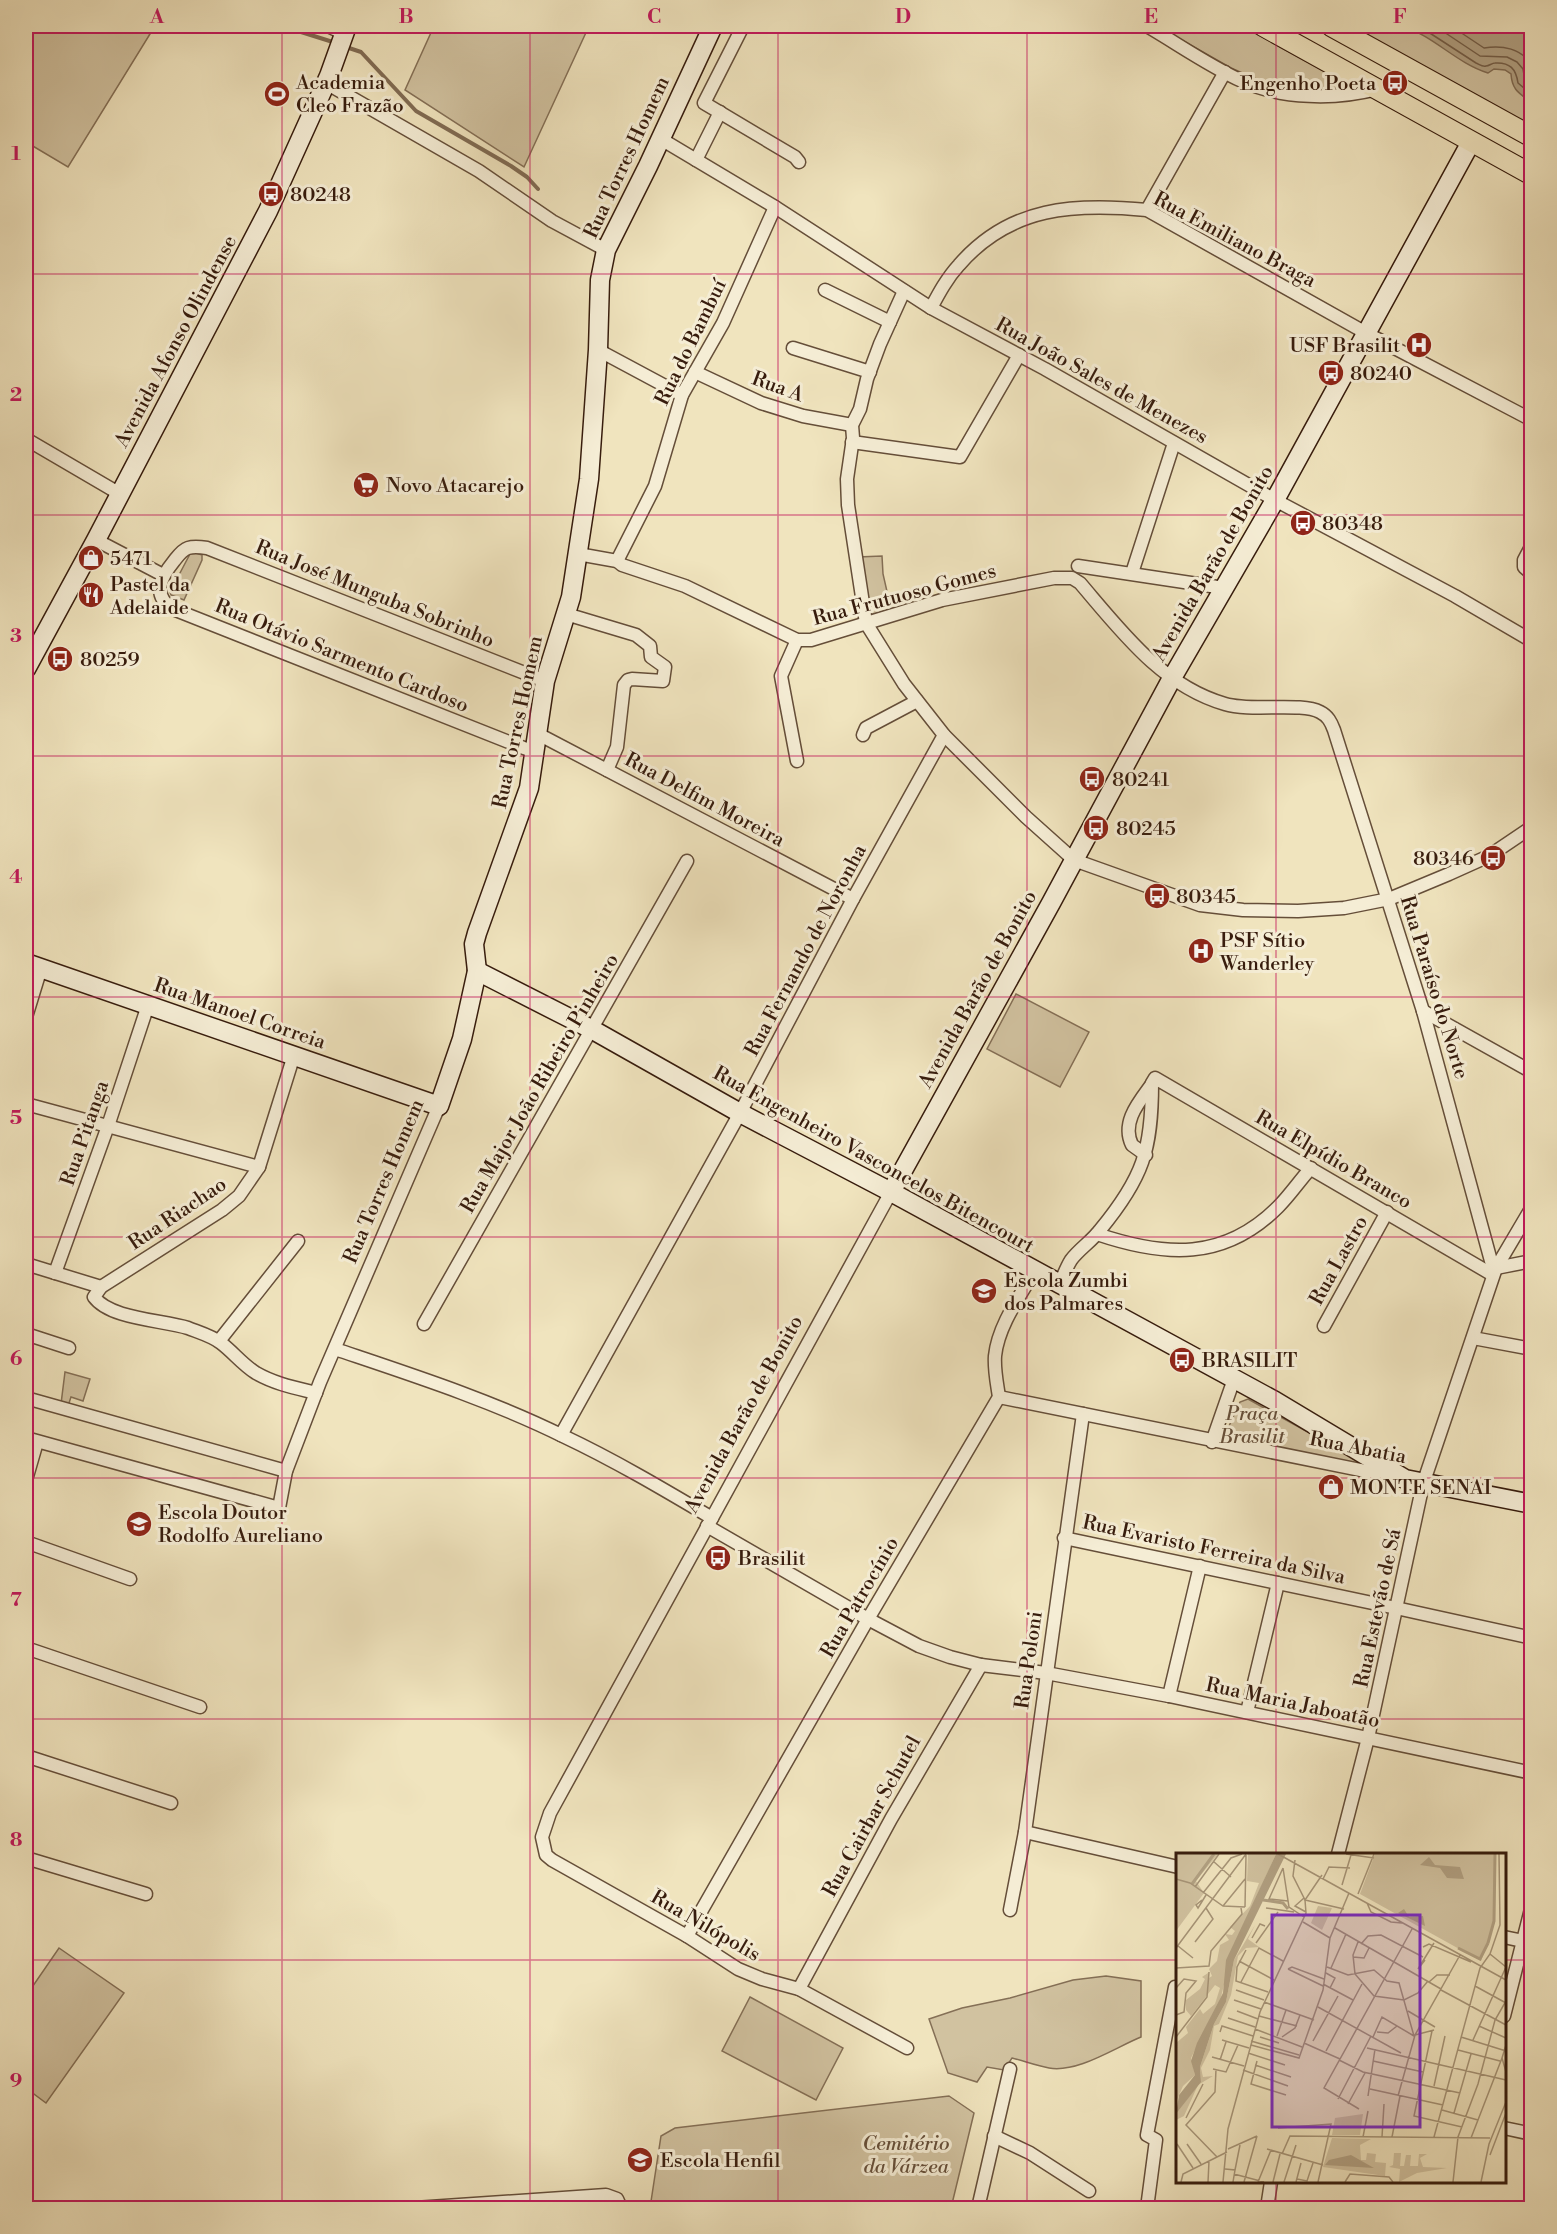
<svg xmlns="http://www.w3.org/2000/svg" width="1557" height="2234" viewBox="0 0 1557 2234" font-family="'Libre Bodoni',serif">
<rect width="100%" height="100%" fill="#f0e4be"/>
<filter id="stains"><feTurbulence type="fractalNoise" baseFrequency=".00333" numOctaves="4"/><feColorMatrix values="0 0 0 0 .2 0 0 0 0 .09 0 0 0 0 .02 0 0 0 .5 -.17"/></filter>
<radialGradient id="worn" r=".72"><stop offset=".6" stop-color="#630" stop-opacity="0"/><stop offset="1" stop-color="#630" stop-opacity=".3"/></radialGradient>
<g fill="#d1c2a0" stroke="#846f56" stroke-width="1.5">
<path d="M38,26H135L150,34L68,167L26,142V47Z"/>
<path d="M434,26H589L524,167L405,90Z"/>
<path d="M1157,26H1242L1353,87L1315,89L1263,82L1231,68Z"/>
<path d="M1347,26H1531V126Z"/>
<path d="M193,552L202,555V560L184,600L171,595L170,592L190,554Z"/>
<path d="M882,556L883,574L891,609L871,617L858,557Z"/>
<path d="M1016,994L1089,1032L1060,1087L987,1049Z"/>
<path d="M65,1372L90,1379L83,1401L71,1397L67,1409L61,1404Z"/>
<path d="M1248,1399L1371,1467L1224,1437L1240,1402Z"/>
<path d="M59,1948L124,1993L46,2103L26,2088V1996Z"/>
<path d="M1106,1976L1141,1981V2037C1114,2048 1078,2073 1049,2068C1037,2066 1024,2061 1012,2058L1004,2070L987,2067L977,2082L948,2073L929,2019L962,2008L1010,1998L1073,1980Z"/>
<path d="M750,1997L843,2048L816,2100L722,2051Z"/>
<path d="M949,2096L974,2113L951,2208H650L661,2136L675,2128Z"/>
</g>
<path fill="#b1a082" stroke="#806b53" stroke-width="1.5" d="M1402,26H1531V102C1519,93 1512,90 1511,74L1505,70L1494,69L1488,73C1456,63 1434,36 1402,26Z"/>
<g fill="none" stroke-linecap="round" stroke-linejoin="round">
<g stroke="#745e48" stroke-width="1.5">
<path d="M1419,26L1476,63C1479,64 1482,67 1486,66C1489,66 1492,63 1495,63C1510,62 1516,69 1518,83L1532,95"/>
<path d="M1435,26L1480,56L1507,57L1517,62L1523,69L1525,80L1532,86"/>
<path d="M1451,26L1484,48C1502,45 1522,48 1532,66"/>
</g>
<g stroke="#806b53" stroke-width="4">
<path d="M282,26L336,43"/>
<path d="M346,47L361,52L416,111L511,166L527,177L538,189"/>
</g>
<g stroke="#654e39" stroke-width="15">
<g id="street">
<path d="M328,26L345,34"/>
<path d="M743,26L704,103L795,157L799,162"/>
<path d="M1147,26C1178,44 1209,66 1242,81C1282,99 1335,100 1377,89"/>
<path d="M26,33L29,26"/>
<path d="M326,83L479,171L552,221L606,250"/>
<path d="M661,139L775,207L931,308L1045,369L1275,500L1455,596L1532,641"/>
<path d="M696,160L720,112"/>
<path d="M1147,210L1225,72"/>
<path d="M825,290L890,322"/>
<path d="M904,291L880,344L867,379L860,409L852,425L853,438L847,479L848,505L866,623L904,684L944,735L1026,817L1074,860L1200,905L1243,910L1298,911L1344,908L1389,899L1449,874L1489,856L1532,827"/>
<path d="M931,308C939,293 947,278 959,265C1010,206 1075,203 1147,210L1366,333L1532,420"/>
<path d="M793,348L870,372"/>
<path d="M598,350L682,395"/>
<path d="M695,372L761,403L803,416L852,425"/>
<path d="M26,439L120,494"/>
<path d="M852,442L960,457L1019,355"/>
<path d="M96,540L163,575"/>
<path d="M1532,545L1524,560V567L1532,574"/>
<path d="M578,554L617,561L622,565L685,586L797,640H811L942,600L1054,578H1072L1080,583C1121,631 1162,686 1225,704C1251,712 1301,702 1320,712C1328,716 1331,722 1334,730L1423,1011L1494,1272"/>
<path d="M617,561L655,486L682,395L723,323L775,207"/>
<path d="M1078,566L1224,588"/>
<path d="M1132,573L1174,443"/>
<path d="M566,614L636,635L650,646L651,657L665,667L663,681L632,679L628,680L624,685L617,747L607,770"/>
<path d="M538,734L853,899"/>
<path d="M863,735L866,728L917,701"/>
<path d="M534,752L173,609C151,595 161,577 174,561C178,556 182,550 188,548C194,546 201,547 207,548L545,681"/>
<path d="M797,761L781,676L797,640"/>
<path d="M1423,1011L1532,1072"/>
<path d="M26,1017L41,968"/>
<path d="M294,1055L259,1167L239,1196L222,1210L101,1287L94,1297C110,1319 162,1320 188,1328C198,1332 212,1336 221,1343C233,1352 243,1365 256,1373C275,1384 296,1388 316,1393"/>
<path d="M26,1104L259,1167"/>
<path d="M1146,1155L1132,1145C1121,1122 1139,1102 1152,1084"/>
<path d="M891,1192L550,1813L542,1837L546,1855L552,1860L687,1936L738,1969L762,1979L799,1989L907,2048"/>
<path d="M1097,1234C1165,1257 1224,1261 1278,1207C1290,1195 1300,1180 1311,1168"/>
<path d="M26,1264L101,1287"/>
<path d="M1496,1268L1532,1261"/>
<path d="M55,1273L108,1126L148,1005"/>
<path d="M1059,1285C1063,1277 1066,1268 1071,1260C1079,1249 1092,1241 1100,1230C1143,1178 1152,1150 1152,1083L1155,1078L1493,1275"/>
<path d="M424,1324L687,861"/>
<path d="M1324,1326L1387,1212"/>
<path d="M26,1334L69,1348"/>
<path d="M1473,1338L1532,1349"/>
<path d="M219,1341L298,1241"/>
<path d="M335,1349C412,1375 490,1400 563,1436C614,1460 663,1489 712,1518"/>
<path d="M999,1397L1395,1477"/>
<path d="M26,1398L286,1471"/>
<path d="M561,1435L740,1113L853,899L944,735"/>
<path d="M26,1438L279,1508L286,1471L320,1382L439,1106"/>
<path d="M1212,1442L1234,1379"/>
<path d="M26,1480L37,1442"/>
<path d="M707,1526L868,1619L919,1646L950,1657L981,1665L1046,1673L1169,1696L1532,1773"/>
<path d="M1064,1538L1396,1608L1532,1638"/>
<path d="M26,1542L130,1579"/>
<path d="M26,1648L200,1707"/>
<path d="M1169,1696L1200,1566"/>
<path d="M1247,1712L1278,1583"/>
<path d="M26,1756L171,1803"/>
<path d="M1025,1832L1178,1867"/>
<path d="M1338,1854L1368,1738L1423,1484L1496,1268L1532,1207"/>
<path d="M26,1858L146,1894"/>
<path d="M1010,1910L1025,1832L1083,1414"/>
<path d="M687,1936L868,1619L999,1397C997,1383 994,1370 995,1356C998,1326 1020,1296 1034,1272"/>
<path d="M1504,1937L1532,1943"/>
<path d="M799,1989L891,1819L981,1665"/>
<path d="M1504,2016L1532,1905"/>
<path d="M1504,2128L1532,2134"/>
<path d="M994,2136L1030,2153L1089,2191"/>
<path d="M415,2208L606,2195L617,2199L621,2208"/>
<path d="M978,2208L1010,2069"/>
<path d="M1147,2208L1156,2140L1147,2135L1175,1987"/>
<path d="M1267,2208L1271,2182"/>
</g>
</g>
<g stroke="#371c0d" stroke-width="21">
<g id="secondary">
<path d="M26,669L96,540L268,211L329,76L347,26"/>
<path d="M26,963L439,1106L462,1039L477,971L474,944L477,933L529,788L545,681L571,597L589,479L598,350L600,280L606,250L648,166L713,26"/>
<path d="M477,971L593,1030L740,1113L891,1192L1275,1401L1405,1479L1532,1504"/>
<path d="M891,1192L1051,903L1172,678L1275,500L1471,142"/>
</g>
</g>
<g stroke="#371c0d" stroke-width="22">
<g id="primary">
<path d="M1263,26L1532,175"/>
<path d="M1331,26L1532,137"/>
</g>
</g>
<use href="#street" stroke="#f5edd5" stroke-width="12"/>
<use href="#secondary" stroke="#f5edd5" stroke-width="18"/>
<use href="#primary" stroke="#f0e4be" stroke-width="20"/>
</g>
<path fill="none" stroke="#c2185b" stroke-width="1.5" stroke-opacity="0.55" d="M282,26V2208M530,26V2208M778,26V2208M1027,26V2208M1276,26V1854M26,274H1532M26,515H1532M26,756H1532M26,997H1532M26,1237H1532M26,1478H1532M26,1719H1532M26,1960H1178M1504,1960H1532M1276,2182V2208"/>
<defs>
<g id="bus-disc" transform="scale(1.35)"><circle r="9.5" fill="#8f2418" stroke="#f5edd5"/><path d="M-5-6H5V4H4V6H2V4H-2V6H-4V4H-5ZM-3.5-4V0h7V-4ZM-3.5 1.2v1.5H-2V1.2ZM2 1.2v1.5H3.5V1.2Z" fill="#fff"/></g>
<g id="stadium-disc" transform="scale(1.35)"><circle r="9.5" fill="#8f2418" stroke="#f5edd5"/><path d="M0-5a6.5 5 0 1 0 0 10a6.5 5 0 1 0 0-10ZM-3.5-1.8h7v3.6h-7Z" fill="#fff"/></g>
<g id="hospital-disc" transform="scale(1.35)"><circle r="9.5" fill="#8f2418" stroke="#f5edd5"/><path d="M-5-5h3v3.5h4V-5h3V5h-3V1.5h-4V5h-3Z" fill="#fff"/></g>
<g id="supermarket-disc" transform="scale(1.35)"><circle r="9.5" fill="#8f2418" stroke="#f5edd5"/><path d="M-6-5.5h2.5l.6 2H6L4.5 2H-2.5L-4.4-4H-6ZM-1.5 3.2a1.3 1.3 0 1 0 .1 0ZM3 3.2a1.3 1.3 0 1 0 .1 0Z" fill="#fff"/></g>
<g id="shop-disc" transform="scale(1.35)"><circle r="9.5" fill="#8f2418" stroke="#f5edd5"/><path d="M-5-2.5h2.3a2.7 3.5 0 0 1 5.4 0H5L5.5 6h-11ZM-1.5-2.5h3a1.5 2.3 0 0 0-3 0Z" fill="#fff"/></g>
<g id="restaurant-disc" transform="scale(1.35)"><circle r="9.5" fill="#8f2418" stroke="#f5edd5"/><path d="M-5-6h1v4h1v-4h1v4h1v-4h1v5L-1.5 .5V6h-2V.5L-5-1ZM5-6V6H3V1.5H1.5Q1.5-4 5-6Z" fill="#fff"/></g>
<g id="school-disc" transform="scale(1.35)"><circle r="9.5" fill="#8f2418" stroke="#f5edd5"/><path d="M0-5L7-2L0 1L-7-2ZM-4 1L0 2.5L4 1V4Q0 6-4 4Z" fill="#fff"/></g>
</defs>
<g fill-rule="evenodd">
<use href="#bus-disc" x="1395" y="83"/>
<use href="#stadium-disc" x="277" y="94"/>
<use href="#bus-disc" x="271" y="194"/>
<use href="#hospital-disc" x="1419" y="345"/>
<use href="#bus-disc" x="1331" y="373"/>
<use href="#supermarket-disc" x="366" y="485"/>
<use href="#bus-disc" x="1303" y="523"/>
<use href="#shop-disc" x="91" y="558"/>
<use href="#restaurant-disc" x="91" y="595"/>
<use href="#bus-disc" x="60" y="659"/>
<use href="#bus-disc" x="1092" y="779"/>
<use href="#bus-disc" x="1096" y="828"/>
<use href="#bus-disc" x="1493" y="858"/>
<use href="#bus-disc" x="1157" y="896"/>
<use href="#hospital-disc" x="1201" y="951"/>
<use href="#school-disc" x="984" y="1291"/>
<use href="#bus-disc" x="1182" y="1360"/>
<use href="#shop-disc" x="1331" y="1487"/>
<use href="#school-disc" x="139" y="1524"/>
<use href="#bus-disc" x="718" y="1558"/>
<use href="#school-disc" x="640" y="2160"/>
</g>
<g text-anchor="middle" stroke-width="6" stroke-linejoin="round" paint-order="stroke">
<g font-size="20" fill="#371c0d" stroke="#f5edd5" text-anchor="start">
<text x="296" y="89">Academia<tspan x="296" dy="23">Cleo Frazão</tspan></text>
<text x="1376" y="90" text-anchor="end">Engenho Poeta</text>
<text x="290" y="201">80248</text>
<text x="1400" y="352" text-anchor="end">USF Brasilit</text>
<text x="1350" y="380">80240</text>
<text x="386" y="492">Novo Atacarejo</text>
<text x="1322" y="530">80348</text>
<text x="110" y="565">5471</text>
<text x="110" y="591">Pastel da<tspan x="110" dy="23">Adelaide</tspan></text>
<text x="80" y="666">80259</text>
<text x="1112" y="786">80241</text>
<text x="1116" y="835">80245</text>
<text x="1474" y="865" text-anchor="end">80346</text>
<text x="1176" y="903">80345</text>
<text x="1220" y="947">PSF Sítio<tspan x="1220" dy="23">Wanderley</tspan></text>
<text x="1004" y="1287">Escola Zumbi<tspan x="1004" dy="23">dos Palmares</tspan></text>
<text x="1202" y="1367">BRASILIT</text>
<text x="1350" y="1494">MONTE SENAI</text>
<text x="158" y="1519">Escola Doutor<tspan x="158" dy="23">Rodolfo Aureliano</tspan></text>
<text x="738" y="1565">Brasilit</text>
<text x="660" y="2167">Escola Henfil</text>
</g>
<g font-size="20" fill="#371c0d" stroke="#f5edd5">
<text transform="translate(626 157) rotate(-65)" y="7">Rua Torres Homem</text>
<text transform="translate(1235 239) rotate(28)" y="7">Rua Emiliano Braga</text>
<text transform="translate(175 341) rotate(-62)" y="7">Avenida Afonso Olindense</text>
<text transform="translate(690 342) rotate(-64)" y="7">Rua do Bambuí</text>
<text transform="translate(1102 380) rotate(29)" y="7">Rua João Sales de Menezes</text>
<text transform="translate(778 386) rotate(20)" y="7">Rua A</text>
<text transform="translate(1212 563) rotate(-60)" y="7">Avenida Barão de Bonito</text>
<text transform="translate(375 593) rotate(22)" y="7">Rua José Munguba Sobrinho</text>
<text transform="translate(904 594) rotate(-15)" y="7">Rua Frutuoso Gomes</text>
<text transform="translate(342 655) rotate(22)" y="7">Rua Otávio Sarmento Cardoso</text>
<text transform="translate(517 722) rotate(-78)" y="7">Rua Torres Homem</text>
<text transform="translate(705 799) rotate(28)" y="7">Rua Delfim Moreira</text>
<text transform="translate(805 950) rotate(-62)" y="7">Rua Fernando de Noronha</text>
<text transform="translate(1435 987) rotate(73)" y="7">Rua Paraíso do Norte</text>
<text transform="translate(977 989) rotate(-61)" y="7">Avenida Barão de Bonito</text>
<text transform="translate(240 1013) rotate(19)" y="7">Rua Manoel Correia</text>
<text transform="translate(539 1083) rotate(-60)" y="7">Rua Major João Ribeiro Pinheiro</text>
<text transform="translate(84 1133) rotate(-71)" y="7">Rua Pitanga</text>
<text transform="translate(874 1159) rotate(29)" y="7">Rua Engenheiro Vasconcelos Bitencourt</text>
<text transform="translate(1334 1159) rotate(30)" y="7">Rua Elpídio Branco</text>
<text transform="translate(383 1181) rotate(-67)" y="7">Rua Torres Homem</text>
<text transform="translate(177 1213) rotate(-34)" y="7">Rua Riachao</text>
<text transform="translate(1338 1260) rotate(-61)" y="7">Rua Lastro</text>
<text transform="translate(743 1414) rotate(-61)" y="7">Avenida Barão de Bonito</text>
<text transform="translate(1358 1447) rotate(11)" y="7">Rua Abatia</text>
<text transform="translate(1214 1549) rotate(12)" y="7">Rua Evaristo Ferreira da Silva</text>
<text transform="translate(859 1597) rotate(-60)" y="7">Rua Patrocínio</text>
<text transform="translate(1377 1608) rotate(-78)" y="7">Rua Estevão de Sá</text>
<text transform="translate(1028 1660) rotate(-82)" y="7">Rua Poloni</text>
<text transform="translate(1293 1702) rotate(12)" y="7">Rua Maria Jaboatão</text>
<text transform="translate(871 1816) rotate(-61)" y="7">Rua Cairbar Schutel</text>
<text transform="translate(706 1925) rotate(30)" y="7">Rua Nilópolis</text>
</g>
<g font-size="20" font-style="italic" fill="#654e39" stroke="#f5edd5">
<text x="1252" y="1420">Praça<tspan x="1252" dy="23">Brasilit</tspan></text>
<text x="906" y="2150">Cemitério<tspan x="906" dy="23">da Várzea</tspan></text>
</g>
</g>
<g transform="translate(1176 1853)">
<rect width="330" height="330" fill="#f0e4be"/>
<path d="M0,1H42L20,28L28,40L0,78ZM72,1H100L57,94L45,144L15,205L19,222L7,233L0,249V190L12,180L10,174L24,156L27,161L39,151L44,135L39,132L15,163L10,157V147L24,136L29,126L26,124L32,120L33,125L36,123L33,116L41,108L44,92L53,87L49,81L56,82L59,78L54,74L74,53L83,30L71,28ZM199,1H318L319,69L305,108L184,41ZM142,53L156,55L146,77L135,70ZM79,72L72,86L83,94L70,95L62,103L55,142L43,171L38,173L34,197L25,215L27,224L37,223L22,232L8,263L0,267V278V261L25,228L24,214L38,171L50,149L58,107ZM187,261L184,282H156L159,265ZM156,285L195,286L184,292L185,307H190L191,300L200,301L199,309L210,310L209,323L147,314ZM218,300H225L224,313H219H228L230,302H235L234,313H242L243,301H251L244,305L247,314L271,315L241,320L223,329L224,316L213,314L217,312Z" fill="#d1c2a0"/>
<path d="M100,1H110L58,107L50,149L38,171L24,214L25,229L0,261L3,242L19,222L15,208L21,190L47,140L50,107ZM253,4L259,12L284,14L288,26L271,25L264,15L244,12ZM228,56L233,64L247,63L249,73L222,60ZM175,302L198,315L149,312L153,307Z" fill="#b1a082"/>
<path fill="none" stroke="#b1a082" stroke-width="3" d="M16,31L38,1M87,47L107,50L112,56M312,90L318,68L319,1M282,95L304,106L312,90"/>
<path fill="none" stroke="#a69477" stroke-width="1.5" d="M102,1L330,127M170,1L198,5M37,8L55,24M107,15L113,54L128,64M107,15L93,46L112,48M146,22L129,47L168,56M0,26L14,30L47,53L69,54M147,26L153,14L174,15M166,32L175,2M19,34L43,1M27,40L55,5L66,1M182,41L198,1M128,45L119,53L130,59M26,47L20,52L22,55L30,42M191,50L195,59L215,69L226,70M47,53L69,26M69,54L70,2M90,55L118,59M127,69L154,85M159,75L265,136M76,85L84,71L89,73M19,89L37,66L30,55M182,89L177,102L179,121L198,143L228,147L242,140L252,128M80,90L102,59M185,91L192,83L205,82L247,104M2,93L17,105M247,94L253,91L295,109M0,95L70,1M70,97L61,114L60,128L92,139M314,101L330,114M177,104L188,105L193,95M249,107L242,116L258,90M63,108L98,127M151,114L172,122L198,117L211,128L223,130L238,183M0,115L33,113L35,98L66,61L65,55M155,115L170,81M112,116L147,133M112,116L116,114L148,126M150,120L159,125L154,135M65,129L83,95L107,108M253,129L261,122H274M147,131L177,147M299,133L330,150M0,135L8,126L20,128L10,140L8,159L0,162M60,137L88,147M265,137L330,172M58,147L85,156M88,149L138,167M142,154L225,200M61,158L82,166M232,158L259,174M83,163L121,173M52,165L79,174M303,173L330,185M79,176L126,194M256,178L238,263L286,274M44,179L46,173L77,183M201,179L212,180L221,173M239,182L258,177M101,183L110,157M0,184L31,144L33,119M84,184L103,190M106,184L119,175L124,162M197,184L206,164L238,183M285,184L330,198M46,187L73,195M297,187L330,114M75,188L123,202M137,188L162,143M128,190L164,206M75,192L123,205L147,137L154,85L173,40M330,192L326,205L330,219M191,195L330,227M282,197L324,208M150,198L186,131M72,200L109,212M36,204L68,213M44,207L50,189M163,207L187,219L284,240M81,208L75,231L110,242M197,208L247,219M79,212L115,224M37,216L50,219L62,192M40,216L39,239L10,272L41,304M67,217L112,233M258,233L269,183M194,236L267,252M192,243L199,196M222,243L239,182L284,102M162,246L195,183M172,251L189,220M183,256L148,235L236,76M266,257L302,267M278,260L295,201M10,265L27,231M102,275L155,271L142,329M187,284L192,258M206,284L208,251M216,284L224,243M258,284L304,115L314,101L324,72L323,1M295,285L326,205M1,291L17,315M11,291L25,311M52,296L81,283M91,296L147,312M106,301L114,283L314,285M314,302L330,260M49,316L59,317L57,329M59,317L64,292M58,321L88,329M121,326L131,328L137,310M5,329L7,321L51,299M32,329L33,308M47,329L52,276L84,159L130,60L129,47L117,23L119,7M68,329L81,283M82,329L95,297M97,329L104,301M108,329L120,292M120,329L125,310M169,329L174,321L213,324L217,329M277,329L282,284L302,231L319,167L330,148M305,329L313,291L330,249"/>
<path fill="#7b2cbf" fill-opacity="0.15" stroke="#7b2cbf" stroke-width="3" d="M96,62H244V274H96Z"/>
<rect width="330" height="330" fill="none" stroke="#371c0d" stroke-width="3"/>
</g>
<rect width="1557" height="2234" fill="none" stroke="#f0e4be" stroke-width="66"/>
<rect x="33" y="33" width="1491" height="2168" fill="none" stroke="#c2185b" stroke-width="2"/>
<g font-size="20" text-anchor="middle" font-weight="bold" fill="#c2185b">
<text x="157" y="23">A</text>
<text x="406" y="23">B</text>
<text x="654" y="23">C</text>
<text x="903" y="23">D</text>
<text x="1151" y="23">E</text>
<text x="1400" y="23">F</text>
<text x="16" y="160">1</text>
<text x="16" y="401">2</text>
<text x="16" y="642">3</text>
<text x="16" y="883">4</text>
<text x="16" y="1124">5</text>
<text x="16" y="1365">6</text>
<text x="16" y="1606">7</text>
<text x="16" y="1846">8</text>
<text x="16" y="2087">9</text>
</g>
<rect width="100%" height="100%" filter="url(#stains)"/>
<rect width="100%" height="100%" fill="url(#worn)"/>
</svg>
